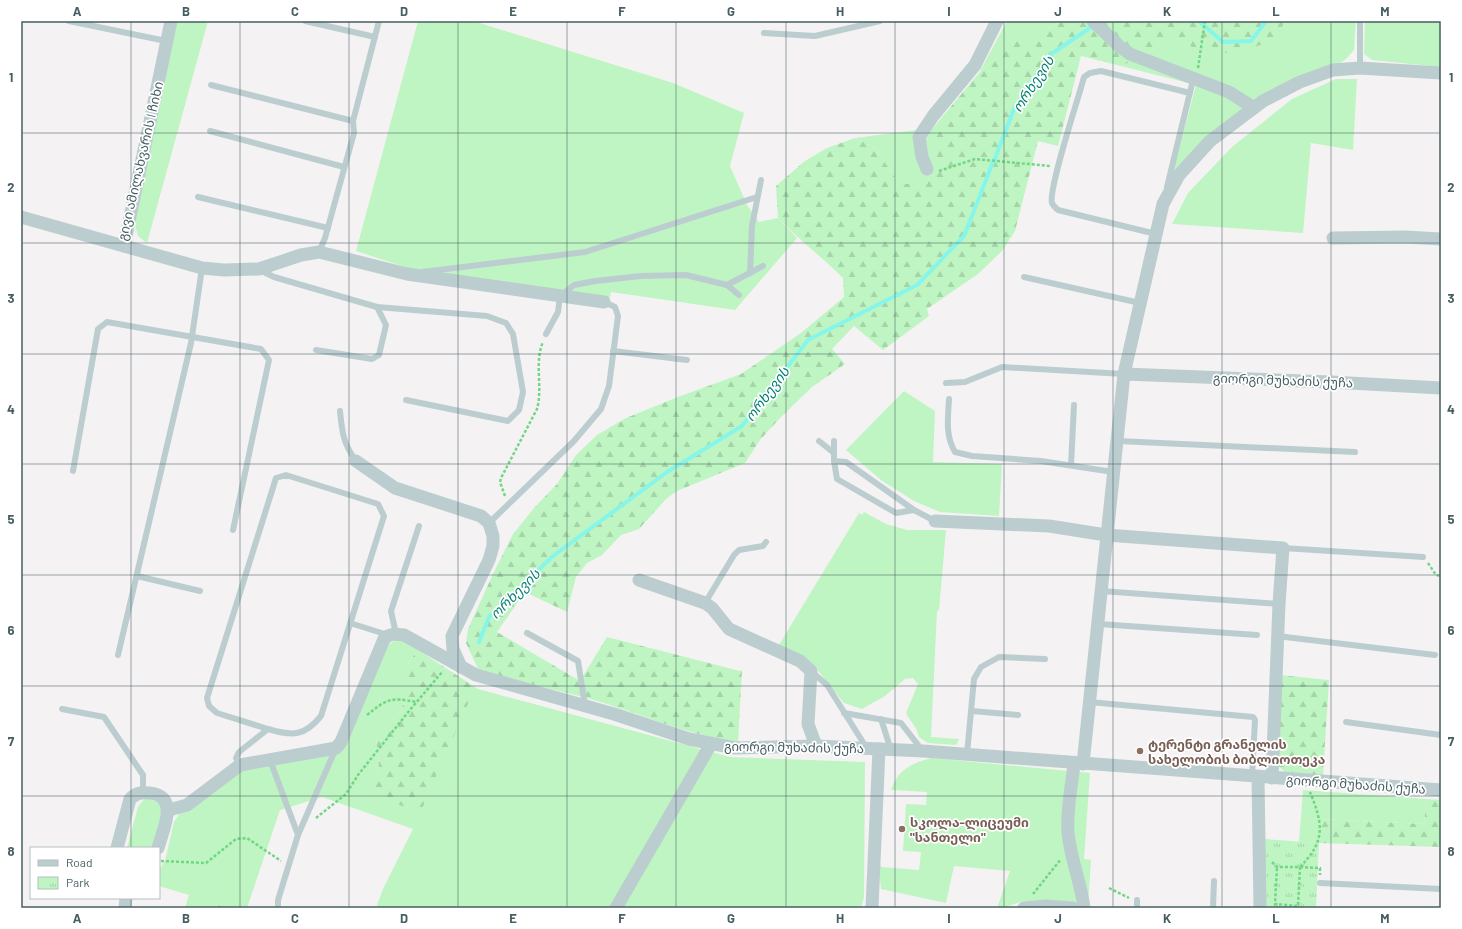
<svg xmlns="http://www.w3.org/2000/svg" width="1462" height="929" viewBox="0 0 1462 929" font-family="Barlow,'Noto Sans Georgian',sans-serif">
<defs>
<pattern id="forest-firs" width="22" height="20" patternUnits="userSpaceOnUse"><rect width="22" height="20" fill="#bef5c2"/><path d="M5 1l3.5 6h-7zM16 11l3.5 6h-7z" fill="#a5d4a9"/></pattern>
<pattern id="park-tufts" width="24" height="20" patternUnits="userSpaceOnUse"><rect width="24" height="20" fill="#bef5c2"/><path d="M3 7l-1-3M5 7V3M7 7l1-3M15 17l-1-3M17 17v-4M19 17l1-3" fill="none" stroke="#a5d4a9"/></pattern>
</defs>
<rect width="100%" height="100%" fill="#f5f2f3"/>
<g fill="#bef5c2">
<path d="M175,21H208L147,243L138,236L135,225Z"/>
<path d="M418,21H473L673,83L744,113L730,166L747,205L759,222L778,218L797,238L735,310L611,292L610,298L408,268L356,251Z"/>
<path d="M1007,21H1061L1031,40H1009L995,59L979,73Z"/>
<path d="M1285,21H1356L1354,50L1347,58L1336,66L1272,89L1207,135L1172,177L1196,85L1121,66L1147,54L1164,40H1179L1194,48L1275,38Z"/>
<path d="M1365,21H1441V67L1372,60L1364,54Z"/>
<path d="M1336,79H1357L1353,150L1311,143L1303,233L1172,224L1188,193L1232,147L1292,99Z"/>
<path d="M933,128V164L927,184H900L874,147L855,138Z"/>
<path d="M904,391L935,411L933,462L1002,464L999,516L940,512L914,501L881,480L846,450Z"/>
<path d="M864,512L886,524L907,530H946L939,610L937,611L931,737L959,739L956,745L928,743L919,737C916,725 911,723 906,713L918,684L913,678L905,679L885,696L862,709L844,703L816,668L779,645L859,513L862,515Z"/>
<path d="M396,640L404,641L418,650L406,666V699L397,717L384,726L376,738L379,767L373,782L478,689L730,757L865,762L864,897L861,908H376L383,889L413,829L322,797L280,810L247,908H185L189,895L159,886V870L165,861L174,822L180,813L243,768L341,750L388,645Z"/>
<path d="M931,758L1090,773L1084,859L1091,860L1088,905C1072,901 1038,899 1021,902C1012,904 1007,908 997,908L1010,871L954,866L946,903L881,889L878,861L881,867L919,870L921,852L903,851L906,804L926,805L927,792L891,790C898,769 911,764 931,758Z"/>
<path d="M1303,790L1426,799L1424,824L1321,819L1319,843L1299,842Z"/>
<path d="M145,798L160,803L162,815L152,848H127L138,807Z"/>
</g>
<g fill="url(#forest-firs)">
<path d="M1061,21H1285L1276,38L1253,48L1233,54L1194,48L1179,40H1164L1147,54L1121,66L1081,56L1058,146L1038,141L1015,231L1002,251L978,274L927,309L929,316L883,350L854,326L832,349L845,364L812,387L780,418L760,440L745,463L677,491L666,499L639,529L621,535L602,555L587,563L576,577L567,612L525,592L497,632L580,681L607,637L740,671L742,670L738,742C686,735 637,712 587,698C551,688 513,682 478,669L466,643L468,629L493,574L513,534L535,507L557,484L576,455L597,435L626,418L678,397L741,374L801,333L844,297L843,278C822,257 798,239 778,218L776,186L805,161L827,148L855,138L874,147L900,184H927L933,164V128L979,73L995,59L1009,40H1031Z"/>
<path d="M418,650L478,689L470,699L421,811L377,799L373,782L379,767L376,738L384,726L397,717L406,699V666Z"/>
<path d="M1280,675L1329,680L1323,775L1285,772L1277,765Z"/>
<path d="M1426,799L1441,800V847L1319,843L1320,819L1424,824Z"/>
</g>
<path fill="url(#park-tufts)" d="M1264,839L1319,843L1316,908H1266Z"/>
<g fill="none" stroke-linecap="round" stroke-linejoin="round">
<g stroke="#87f6ea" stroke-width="4">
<path d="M1199,21L1223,42L1251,41L1266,21"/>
<path d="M994,161L1014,109L1051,54L1093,26"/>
<path d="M479,642L489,617L553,556L667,472L742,426L808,340L917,285L964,236L993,162"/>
</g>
<g stroke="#71d785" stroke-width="2.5" stroke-dasharray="3 2" stroke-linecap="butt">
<path d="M1198,68L1205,21"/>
<path d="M939,171L975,159L1050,166"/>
<path d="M505,496L500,482L501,478L537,409C543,388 534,362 543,342"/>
<path d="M1428,563L1436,575L1441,576"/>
<path d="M367,715C387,699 390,697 416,702"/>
<path d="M316,818L346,794L358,775L409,711L443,671"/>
<path d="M161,861L206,863L236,839L247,838L281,861"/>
<path d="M1272,862L1277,867H1300L1298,906L1275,904L1277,867"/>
<path d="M1300,867C1326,841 1323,824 1310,792"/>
<path d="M1300,867L1320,868V875"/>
<path d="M1109,888L1129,898"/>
<path d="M1033,894L1061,859"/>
<path d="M218,907L227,908"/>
</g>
<g stroke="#bccdd0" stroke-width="6">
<path d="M69,21L166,41"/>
<path d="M305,21L375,37"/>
<path d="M764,33L815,36L880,21"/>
<path d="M1360,68V21"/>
<path d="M211,85L353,121L354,133L325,238L319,252"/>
<path d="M353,121L379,21"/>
<path d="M210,131L344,167"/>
<path d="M1167,187L1193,80"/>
<path d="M198,197L328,228"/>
<path d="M1156,234L1058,210C1056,208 1053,206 1052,203C1048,189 1079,97 1084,77L1090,73L1101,71L1190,93"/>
<path d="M260,270L274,277L377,307L386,325L379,355L372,359L316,350"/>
<path d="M422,272L585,252L757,197"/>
<path d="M750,273L752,226L761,180"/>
<path d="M1024,277L1140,303"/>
<path d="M727,285L763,266"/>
<path d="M377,307L487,316L506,323L513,334L523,392L519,410L508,421L406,400"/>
<path d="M546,334L558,312L560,296L574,285L595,281L641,276L686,275L727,285L739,295"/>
<path d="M613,351L687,360"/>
<path d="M946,383L965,382L1002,367L1124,374"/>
<path d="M949,399C948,418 945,435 955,452L972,456L1041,461L1113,472"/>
<path d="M340,411C342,432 343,443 356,461"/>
<path d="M819,441L834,453"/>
<path d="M834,441V461"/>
<path d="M1118,441L1355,452"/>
<path d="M1071,465L1074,405"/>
<path d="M73,471L98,329L107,322L261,349L269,360L233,530"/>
<path d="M914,510L896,513L837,479L834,461L846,462L914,510L935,521"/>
<path d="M489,523L574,441L601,409L609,386L618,316L615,307L604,302"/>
<path d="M1283,548L1423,557"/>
<path d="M137,576L200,591"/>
<path d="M1101,591L1279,604"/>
<path d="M705,603L734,555L739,550L763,546L766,542"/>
<path d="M350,623L388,635"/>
<path d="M1099,624L1257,635"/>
<path d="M527,633L578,661L585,706"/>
<path d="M396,634L391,611L419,526"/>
<path d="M1277,636L1435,655"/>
<path d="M118,655L191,343L202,268"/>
<path d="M812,672L827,685L866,747"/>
<path d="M1089,702L1253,717L1255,720L1252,776"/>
<path d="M62,709L104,717L143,775V792"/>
<path d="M972,711L1018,715"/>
<path d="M844,713L901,723L922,750"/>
<path d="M881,719L891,750"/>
<path d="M1346,722L1441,735"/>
<path d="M967,754L974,679L981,667L999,657L1045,659"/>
<path d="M270,760L298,835"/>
<path d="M240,765L236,758L239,752L268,729L217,713L209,706L207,698L276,478L286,475L378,504L384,516L321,716C304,737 292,736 268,729"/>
<path d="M1320,883L1441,889"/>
<path d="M1137,900V908"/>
<path d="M278,908V900L298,835L336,748"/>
<path d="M1213,908L1214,881"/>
</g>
<g stroke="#bccdd0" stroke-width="13">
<path d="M1093,21L1119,46L1130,54L1229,92L1254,108"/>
<path d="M927,169L922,157L919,137L933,116L975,65L997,21"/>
<path d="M21,217L202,268L224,270L259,269L301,255L319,252L407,274L604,302"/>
<path d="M1333,238L1405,237L1441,239"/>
<path d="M124,246L171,21"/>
<path d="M1124,374L1331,382L1441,388"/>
<path d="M356,461L395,488L481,516L489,523L493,536V546L489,560L452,636L453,649L461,667"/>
<path d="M935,521L1049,526L1106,535L1283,548L1279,604L1272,778"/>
<path d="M639,580L705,603L712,608L729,629L800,661L811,671L808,724L816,746"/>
<path d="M1074,764C1072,784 1066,813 1068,832C1070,858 1081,882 1084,908"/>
<path d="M1083,764L1124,374L1163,204L1179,175L1210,141L1263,101L1300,82L1333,70L1360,68L1441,73"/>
<path d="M1258,777L1260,908"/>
<path d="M169,810L187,805L240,765L336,748L341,742L384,639C390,633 396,634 404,635L476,675L614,714L689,739L735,748L816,746L923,751L1441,790"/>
<path d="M117,848L130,799C136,793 141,792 150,793C180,797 163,829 158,848"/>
<path d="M125,908L126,898"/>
<path d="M616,908L711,744"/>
<path d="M872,908L879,749"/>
<path d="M1024,908L1046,906L1073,908"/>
</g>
</g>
<path fill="none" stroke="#475e62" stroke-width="1" stroke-opacity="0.55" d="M131,21V848M240,21V908M349,21V908M458,21V908M567,21V908M676,21V908M786,21V908M895,21V908M1004,21V908M1113,21V908M1222,21V908M1331,21V908M21,133H1441M21,243H1441M21,354H1441M21,464H1441M21,575H1441M21,686H1441M21,796H1441M131,898V908"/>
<g fill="#8d6e63" stroke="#fff" stroke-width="1.5">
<circle cx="1140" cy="751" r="4"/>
<circle cx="902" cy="829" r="4"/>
</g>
<g text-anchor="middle" stroke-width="3.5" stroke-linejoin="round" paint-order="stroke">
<g font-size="13" fill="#475e62" stroke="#fff">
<text transform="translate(140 161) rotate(-77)" y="5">გივი ამილახვარის I ჩიხი</text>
<text transform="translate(1283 380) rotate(2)" y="5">გიორგი მუხაძის ქუჩა</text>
<text transform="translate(794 747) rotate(1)" y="5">გიორგი მუხაძის ქუჩა</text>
<text transform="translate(1356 784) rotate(4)" y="5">გიორგი მუხაძის ქუჩა</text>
</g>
<g font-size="13" font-weight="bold" fill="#785e54" stroke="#fff" text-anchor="start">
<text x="1148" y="749">ტერენტი გრანელის<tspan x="1148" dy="15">სახელობის ბიბლიოთეკა</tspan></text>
<text x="910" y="827">სკოლა-ლიცეუმი<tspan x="910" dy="15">"სანთელი"</tspan></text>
</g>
<g font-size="14" font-style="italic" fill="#068174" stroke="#fff">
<text transform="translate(1033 84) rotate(-57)" y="5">ორხევის</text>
<text transform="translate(767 394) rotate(-53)" y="5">ორხევის</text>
<text transform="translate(515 594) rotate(-45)" y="5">ორხევის</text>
</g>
</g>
<rect width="1462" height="929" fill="none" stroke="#ffffff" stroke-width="44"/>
<rect x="30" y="847" width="130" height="52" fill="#ffffff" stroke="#b5bfc0"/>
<rect x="38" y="860" width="20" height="6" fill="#bccdd0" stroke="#b5bfc0"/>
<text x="66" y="867" font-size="12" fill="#475e62">Road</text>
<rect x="38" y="877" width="20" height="12" fill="url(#park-tufts)" stroke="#b5bfc0"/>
<text x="66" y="887" font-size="12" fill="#475e62">Park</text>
<rect x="22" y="22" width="1418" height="885" fill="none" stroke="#475e62" stroke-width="1.5"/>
<g font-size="13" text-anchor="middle" font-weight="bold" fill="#475e62">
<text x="77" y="16">A</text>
<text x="186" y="16">B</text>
<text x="295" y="16">C</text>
<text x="404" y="16">D</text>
<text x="513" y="16">E</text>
<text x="622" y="16">F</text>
<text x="731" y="16">G</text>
<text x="840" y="16">H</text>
<text x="949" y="16">I</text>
<text x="1058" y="16">J</text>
<text x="1167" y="16">K</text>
<text x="1276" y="16">L</text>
<text x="1385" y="16">M</text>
<text x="11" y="82">1</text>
<text x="1451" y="82">1</text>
<text x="11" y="192">2</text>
<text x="1451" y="192">2</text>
<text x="11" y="303">3</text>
<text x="1451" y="303">3</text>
<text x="11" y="414">4</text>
<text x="1451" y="414">4</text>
<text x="11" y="524">5</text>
<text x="1451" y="524">5</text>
<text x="11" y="635">6</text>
<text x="1451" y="635">6</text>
<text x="11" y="746">7</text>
<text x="1451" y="746">7</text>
<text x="11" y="856">8</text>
<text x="1451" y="856">8</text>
<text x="77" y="923">A</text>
<text x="186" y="923">B</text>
<text x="295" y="923">C</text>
<text x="404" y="923">D</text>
<text x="513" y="923">E</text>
<text x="622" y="923">F</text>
<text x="731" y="923">G</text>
<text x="840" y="923">H</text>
<text x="949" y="923">I</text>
<text x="1058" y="923">J</text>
<text x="1167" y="923">K</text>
<text x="1276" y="923">L</text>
<text x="1385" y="923">M</text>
</g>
</svg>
